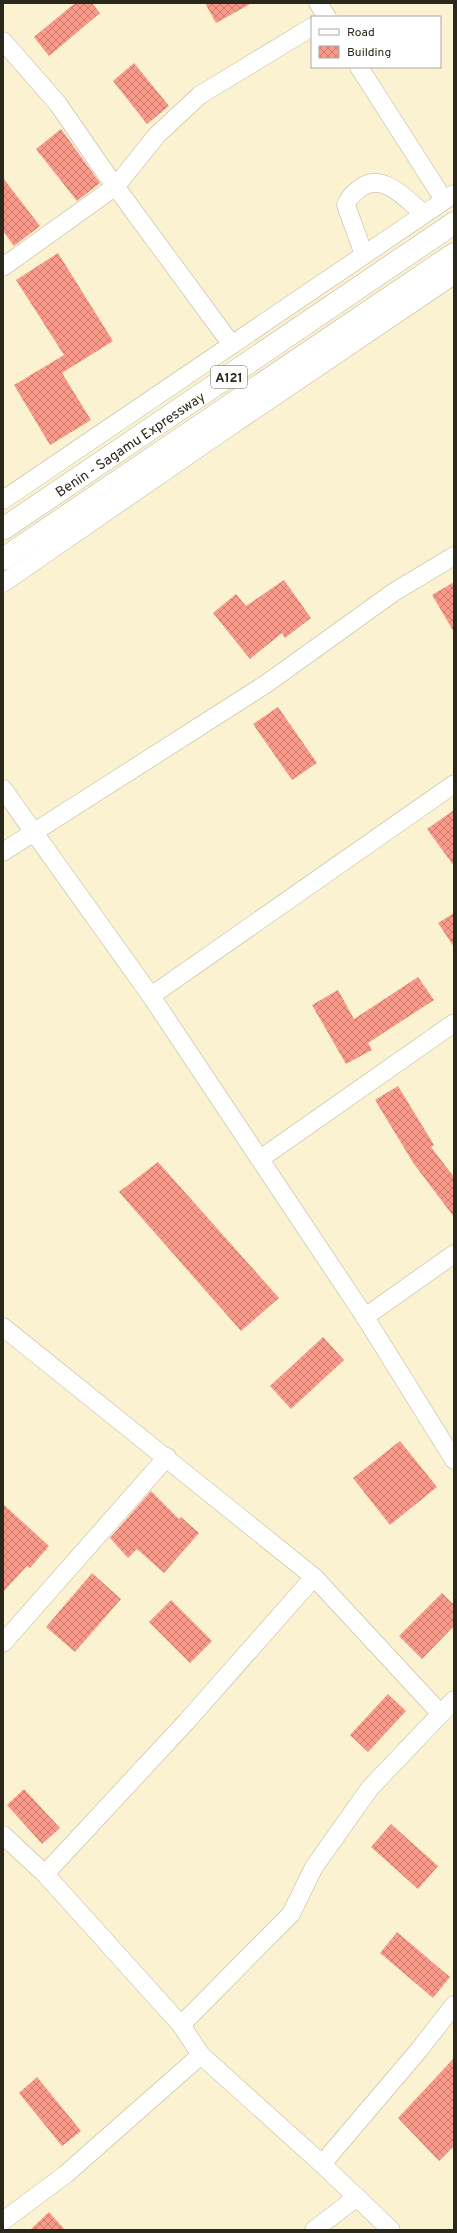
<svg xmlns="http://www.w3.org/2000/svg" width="457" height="2233" viewBox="0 0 457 2233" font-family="Overpass,sans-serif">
<defs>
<pattern id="building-cross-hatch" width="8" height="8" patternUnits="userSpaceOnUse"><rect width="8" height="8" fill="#f9998a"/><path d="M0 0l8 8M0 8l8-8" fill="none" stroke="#ca7d70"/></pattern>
</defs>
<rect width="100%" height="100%" fill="#fbf2d2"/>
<g fill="url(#building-cross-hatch)">
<path d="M75,3H92L100,13L49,56L34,37Z"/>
<path d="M205,3H252L216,23Z"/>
<path d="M134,63L169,106L147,124L113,81Z"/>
<path d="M61,129L100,183L77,201L36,149Z"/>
<path d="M3,178L40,226L14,246L3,231Z"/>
<path d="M58,253L113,341L62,373L91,420L50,445L14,385L64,355L16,280Z"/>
<path d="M284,580L311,618L285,638L282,633L250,659L213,613L236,594L246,606Z"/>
<path d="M454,582V632L432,595Z"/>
<path d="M278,707L317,763L292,780L253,724Z"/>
<path d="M454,810V866L427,829Z"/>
<path d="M454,913V947L438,923Z"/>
<path d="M418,977L434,1000L368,1043L372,1050L346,1064L312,1005L338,990L354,1019Z"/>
<path d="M398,1086L434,1145L431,1147L454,1177V1217L414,1164L375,1100Z"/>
<path d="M158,1162L279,1298L241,1331L119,1192Z"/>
<path d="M323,1337L344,1360L291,1409L270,1386Z"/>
<path d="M400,1441L437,1487L390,1525L353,1478Z"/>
<path d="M151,1491L179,1519L181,1517L199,1533L164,1573L137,1549L128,1558L110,1538Z"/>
<path d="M3,1504L49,1546L30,1568L27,1566L3,1592Z"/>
<path d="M92,1573L121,1599L75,1652L46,1627Z"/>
<path d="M442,1593L454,1605V1626L422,1659L399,1636Z"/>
<path d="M171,1600L212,1641L190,1663L149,1622Z"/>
<path d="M388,1694L406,1711L368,1752L350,1735Z"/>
<path d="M24,1789L60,1828L42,1844L7,1805Z"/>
<path d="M391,1824L438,1866L418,1889L371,1847Z"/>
<path d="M397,1932L450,1977L433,1998L380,1953Z"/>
<path d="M454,2058V2146L439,2161L398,2118Z"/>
<path d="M37,2077L81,2131L62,2146L19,2093Z"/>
<path d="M49,2212L65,2230H30Z"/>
</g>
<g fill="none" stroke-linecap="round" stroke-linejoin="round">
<g stroke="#bdb596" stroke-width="19">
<g id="minor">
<path d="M318,3L327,17"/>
<path d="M3,41L58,104L107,175L232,345"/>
<path d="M359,67L444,200"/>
<path d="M364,255L346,205C349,197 353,194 359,189C382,170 407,200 424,214"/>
<path d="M3,267L116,186L157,135L200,95L312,27"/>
<path d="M3,500L454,194"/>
<path d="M3,583L219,434L454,275"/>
<path d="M3,789L151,996L365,1317L454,1460"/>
<path d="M3,852L266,684L394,592L454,556"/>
<path d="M151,996L454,784"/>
<path d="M260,1159L454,1023"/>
<path d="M365,1317L454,1254"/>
<path d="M3,1327L314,1577L440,1713"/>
<path d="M3,1643L167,1457"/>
<path d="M3,1835L45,1874L181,2025L201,2055L322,2164L391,2230"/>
<path d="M45,1874L187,1721L314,1577"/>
<path d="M181,2025L291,1914L314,1867L370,1788L454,1700"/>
<path d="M322,2164L419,2050L454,2005"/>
<path d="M3,2221L66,2174L201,2055"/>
<path d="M314,2230L357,2197"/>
</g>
</g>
<g stroke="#bdb596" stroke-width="23">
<g id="highway">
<path d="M3,529L454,223"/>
<path d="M3,559L454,254"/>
</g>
</g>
<use href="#minor" stroke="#fff" stroke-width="18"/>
<use href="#highway" stroke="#fff" stroke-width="22"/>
</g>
<g text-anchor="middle" stroke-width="3.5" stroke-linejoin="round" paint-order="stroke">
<rect fill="#fff" stroke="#6a685f" stroke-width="1" x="211" y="366" width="36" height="22" rx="3"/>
<g font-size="13" font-weight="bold" fill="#2a271b">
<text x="229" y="382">A121</text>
</g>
<g font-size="14" fill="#2a271b" stroke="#fff">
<text transform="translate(130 444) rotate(-34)" y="5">Benin - Sagamu Expressway</text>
</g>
</g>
<rect width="457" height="2233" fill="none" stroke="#2a271b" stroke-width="8"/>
<rect x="311" y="16" width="130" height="52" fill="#ffffff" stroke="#aaa9a4"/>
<rect x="319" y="29" width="20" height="6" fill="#ffffff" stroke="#aaa9a4"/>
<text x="347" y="36" font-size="12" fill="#2a271b">Road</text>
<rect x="319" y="46" width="20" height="12" fill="url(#building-cross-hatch)" stroke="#aaa9a4"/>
<text x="347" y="56" font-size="12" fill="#2a271b">Building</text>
</svg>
